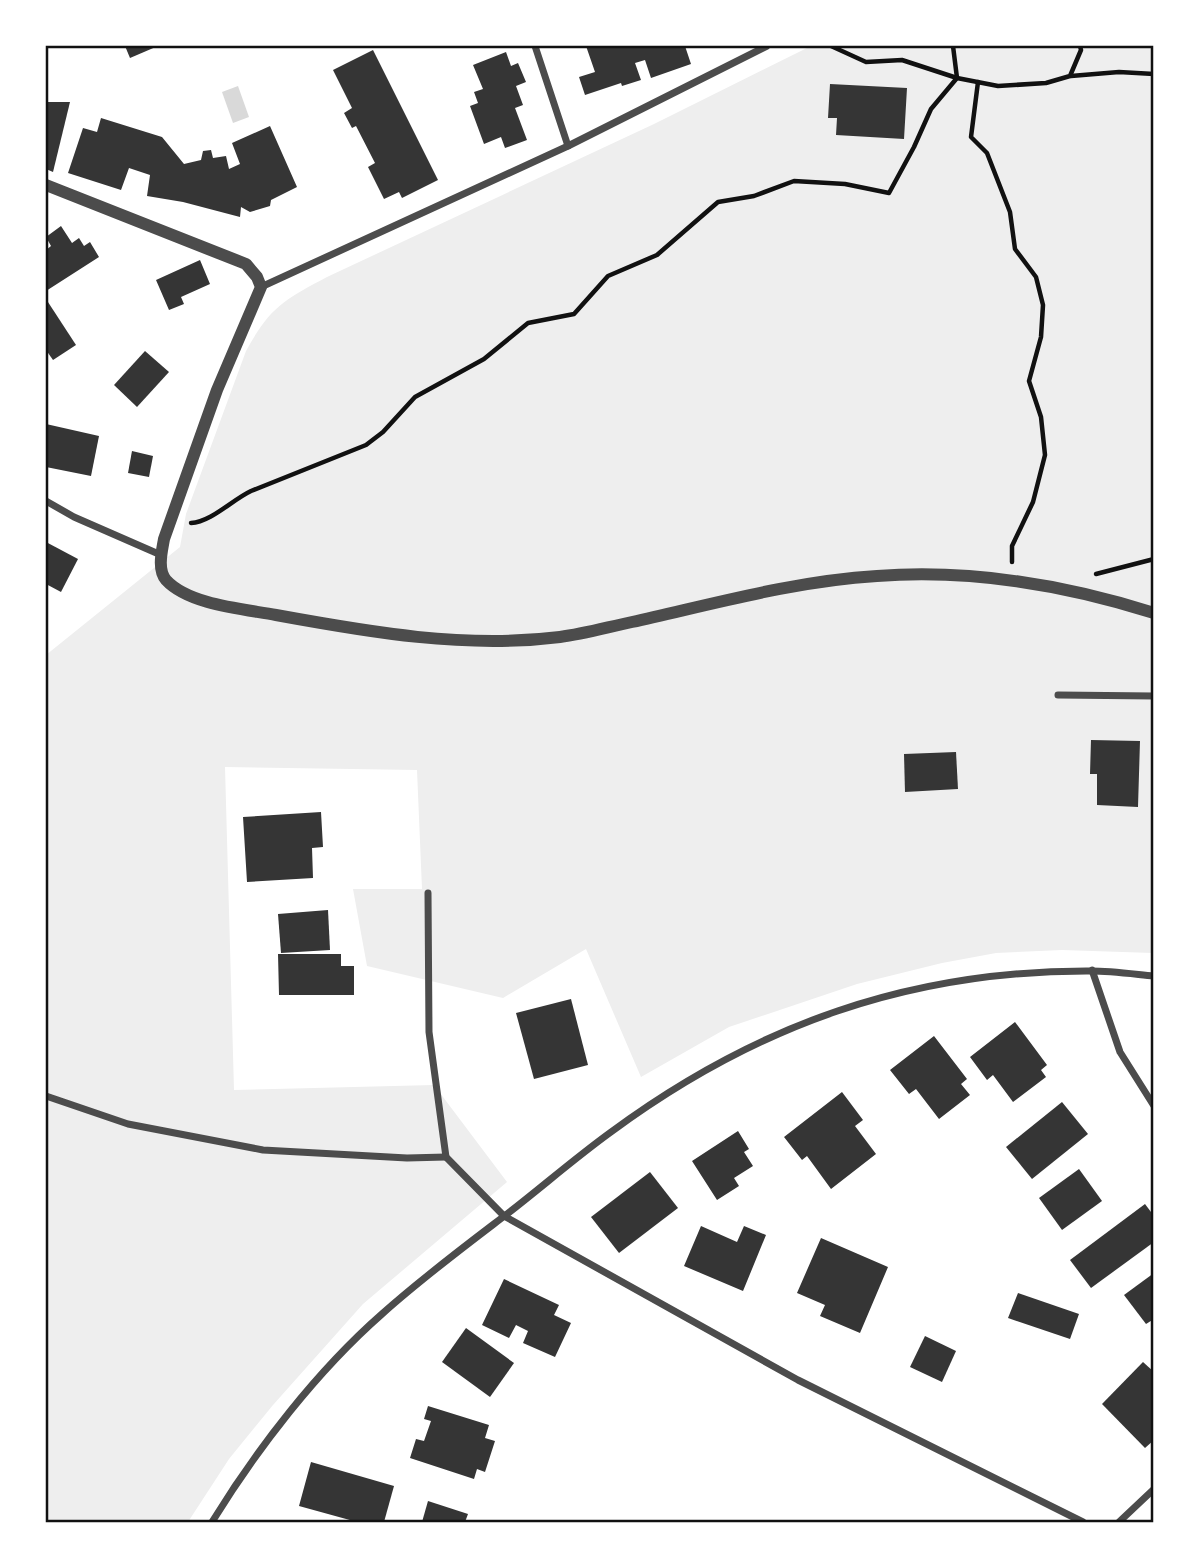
<svg xmlns="http://www.w3.org/2000/svg" width="1199" height="1568" viewBox="0 0 1199 1568" font-family="'Noto Serif',serif">
<rect width="100%" height="100%" fill="#fff"/>
<path fill="#eee" d="M811,46H1153V953L1062,950L996,953L942,963L857,984L729,1027L641,1077L586,949L503,998L367,966L353,889H422L417,770L225,767L234,1090L434,1085L507,1182L363,1304L273,1405L229,1459L188,1522H46V655L180,547L186,514L246,351C270,307 284,300 327,277L654,124Z"/>
<path fill="#d9d9d9" d="M238,86L249,117L233,123L222,92Z"/>
<g fill="#353535">
<path d="M125,46H158L130,58Z"/>
<path d="M586,46H685L691,64L651,78L645,60L635,63L641,80L622,86L621,83L585,95L579,77L595,72Z"/>
<path d="M373,50L438,180L402,198L399,192L384,199L368,167L375,163L356,126L352,128L344,113L352,108L333,70Z"/>
<path d="M506,52L511,66L518,63L526,82L516,86L523,105L515,108L527,140L505,148L501,137L484,144L470,106L478,103L474,92L483,89L473,65Z"/>
<path d="M830,84L907,88L904,139L836,135L837,118H828Z"/>
<path d="M46,102H70L53,172L46,169Z"/>
<path d="M101,118L162,137L184,164L201,160L203,151L211,150L213,158L226,156L229,169L240,164L232,143L270,126L297,187L271,200L270,206L250,212L241,207L240,217L183,202L147,196L150,175L129,168L121,190L68,173L83,128L97,132Z"/>
<path d="M61,226L72,243L79,238L84,246L90,242L99,257L46,291V250L51,246L46,237Z"/>
<path d="M200,260L210,284L181,297L184,304L169,310L156,280Z"/>
<path d="M46,299L76,345L53,360L46,350Z"/>
<path d="M145,351L169,372L137,407L114,385Z"/>
<path d="M46,424L99,436L91,476L46,467Z"/>
<path d="M132,451L153,456L149,477L128,473Z"/>
<path d="M46,542L78,559L61,592L46,584Z"/>
<path d="M1091,740L1140,741L1138,807L1097,805V774H1090Z"/>
<path d="M956,752L958,789L905,792L904,754Z"/>
<path d="M321,812L323,847L312,848L313,878L247,882L243,817Z"/>
<path d="M328,910L330,950L281,953L278,914Z"/>
<path d="M278,954H341V966H354V995H279Z"/>
<path d="M571,999L588,1065L534,1079L516,1013Z"/>
<path d="M1015,1022L1047,1065L1041,1070L1046,1077L1013,1102L993,1075L987,1080L970,1057Z"/>
<path d="M934,1036L967,1079L961,1084L970,1095L939,1119L916,1089L909,1094L890,1070Z"/>
<path d="M842,1092L863,1120L855,1126L876,1154L831,1189L807,1156L802,1160L784,1137Z"/>
<path d="M1062,1102L1088,1134L1032,1179L1006,1147Z"/>
<path d="M738,1131L749,1149L744,1152L753,1166L734,1178L739,1186L717,1200L692,1161Z"/>
<path d="M1079,1169L1102,1201L1062,1230L1039,1198Z"/>
<path d="M650,1172L678,1208L619,1253L591,1217Z"/>
<path d="M1145,1204L1154,1216V1242L1091,1288L1070,1260Z"/>
<path d="M701,1226L737,1242L744,1226L766,1235L743,1291L684,1266Z"/>
<path d="M821,1238L888,1267L860,1333L820,1316L825,1305L797,1293Z"/>
<path d="M1154,1273V1319L1146,1324L1124,1295Z"/>
<path d="M504,1279L559,1305L554,1315L571,1323L555,1357L523,1343L528,1331L516,1325L509,1338L482,1325Z"/>
<path d="M1018,1293L1079,1314L1070,1339L1008,1318Z"/>
<path d="M466,1328L514,1363L490,1397L442,1362Z"/>
<path d="M925,1336L956,1351L942,1382L910,1367Z"/>
<path d="M1143,1362L1154,1372V1440L1145,1448L1102,1404Z"/>
<path d="M428,1406L489,1425L485,1438L495,1441L485,1472L477,1469L474,1479L410,1458L416,1439L424,1441L431,1421L424,1419Z"/>
<path d="M311,1462L394,1486L384,1522H357L299,1506Z"/>
<path d="M428,1501L468,1514L465,1522H422Z"/>
</g>
<g fill="none" stroke-linecap="round" stroke-linejoin="round">
<g stroke="#111" stroke-width="4.5">
<path d="M831,46L866,62L902,60L957,78L998,86L1046,83L1070,76L1081,50L1080,46"/>
<path d="M1071,76L1119,72L1154,74"/>
<path d="M978,82L971,137L987,153L1010,212L1015,249L1036,277L1043,305L1041,337L1029,381L1041,417L1045,455L1033,502L1012,546V562"/>
<path d="M191,523C211,522 232,500 251,491L366,445L383,432L415,397L484,359L528,323L574,314L608,276L657,255L718,202L754,196L794,181L845,184L889,193L914,147L931,109L957,78L953,46"/>
<path d="M1096,574L1154,559"/>
</g>
<g stroke="#4c4c4c" stroke-width="7">
<path d="M535,46L568,146"/>
<path d="M261,287L568,146L767,46"/>
<path d="M46,501L74,517L161,555"/>
<path d="M1058,695L1154,696"/>
<path d="M428,893L429,1032L446,1157L504,1216L798,1380L1083,1522"/>
<path d="M1092,970L1120,1052L1154,1106"/>
<path d="M46,1096L128,1124L263,1150L407,1158L446,1157"/>
<path d="M212,1522C257,1449 317,1371 382,1314C422,1278 465,1246 507,1214C542,1187 575,1158 611,1132C756,1025 910,970 1091,971C1111,971 1133,974 1154,976"/>
<path d="M1119,1522L1154,1489"/>
</g>
<path stroke="#4c4c4c" stroke-width="12" d="M46,185L246,264L257,277L261,287L217,390L164,539C162,551 157,569 166,580C189,605 244,609 276,615C369,632 465,649 560,637C584,634 608,627 632,622C713,604 794,581 877,576C970,569 1065,585 1154,613"/>
</g>
<rect width="1199" height="1568" fill="none" stroke="#ffffff" stroke-width="94"/>
<rect x="47" y="47" width="1105" height="1474" fill="none" stroke="#111" stroke-width="2.5"/>
</svg>
